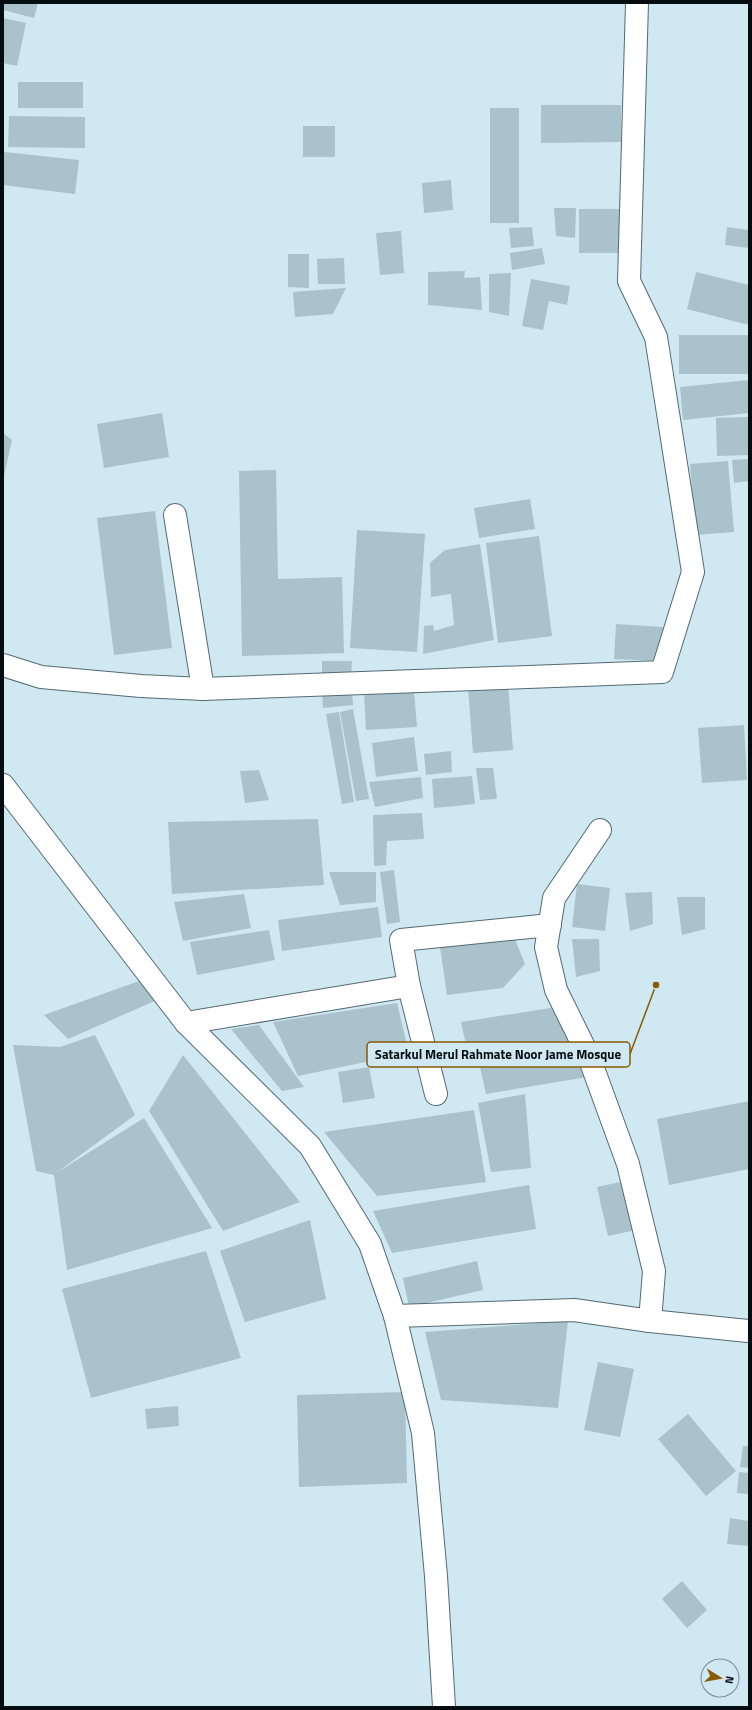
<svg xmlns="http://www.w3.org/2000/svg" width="752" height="1710" viewBox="0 0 752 1710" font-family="'Titillium Web',sans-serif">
<rect width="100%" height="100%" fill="#cfe8f2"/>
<g fill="#aac2cc">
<path d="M3,3H38L34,18L3,10Z"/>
<path d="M3,18L26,23L17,66L3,63Z"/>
<rect x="18" y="82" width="65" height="26"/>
<path d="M541,105H621V142L541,143Z"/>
<rect x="490" y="108" width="29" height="115"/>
<path d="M9,116L85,117V148L8,147Z"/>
<rect x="303" y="126" width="32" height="31"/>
<path d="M4,152L79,160L75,194L3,185Z"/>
<path d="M451,180L453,210L424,213L422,183Z"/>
<path d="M554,208H576L575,238L556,236Z"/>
<rect x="579" y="209" width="46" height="44"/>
<path d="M532,227L534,246L511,248L509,228Z"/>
<path d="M727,227L749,230V248L725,245Z"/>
<path d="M401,231L404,273L380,275L376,233Z"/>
<path d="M542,248L545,264L512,270L510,253Z"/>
<path d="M288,254H309V288L288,287Z"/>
<path d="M344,258L345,284H318L317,259Z"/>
<path d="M465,271L464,278L480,277L482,310L428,305V272Z"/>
<path d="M696,272L749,285V325L687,309Z"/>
<path d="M511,273L509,316L489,312V274Z"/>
<path d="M531,279L570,286L567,305L549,301L543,330L522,326Z"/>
<path d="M346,288L333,314L295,317L293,292Z"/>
<rect x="679" y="335" width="70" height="39"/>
<path d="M749,380V413L683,420L680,387Z"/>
<path d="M162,413L169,457L104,468L97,424Z"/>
<path d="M749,417V455L717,456L716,418Z"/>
<path d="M3,433L12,440L4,476H3Z"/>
<path d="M749,459V481L734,483L732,460Z"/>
<path d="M728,461L734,532L696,535L690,464Z"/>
<path d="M276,470L278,579L342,577L344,653L242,656L239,471Z"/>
<path d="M530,499L535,529L479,538L474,508Z"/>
<path d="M155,511L172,648L114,655L97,518Z"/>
<path d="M357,530L425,534L417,652L350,648Z"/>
<path d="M539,536L552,636L498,643L486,543Z"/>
<path d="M480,544L494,640L423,654L424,626L433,625L434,631L454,625L451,594L431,597L430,563L445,550Z"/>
<path d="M616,624L663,627L661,661L614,659Z"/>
<path d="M322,661H352L351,679H322Z"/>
<path d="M508,683L513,750L473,753L468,687Z"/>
<path d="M352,690L353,705L323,708L322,692Z"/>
<path d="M414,691L417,727L366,730L364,694Z"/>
<path d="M353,709L369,799L356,801L340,712Z"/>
<path d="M339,712L354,802L342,804L326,714Z"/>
<path d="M744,725L747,780L702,783L698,728Z"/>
<path d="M414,737L418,771L376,777L372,743Z"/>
<path d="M451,751L452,772L426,775L424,754Z"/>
<path d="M476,768H493L497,799L480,800Z"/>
<path d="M259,770L269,800L245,803L240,771Z"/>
<path d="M472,776L475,804L434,808L432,779Z"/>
<path d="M421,777L423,798L375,807L369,782Z"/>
<path d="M422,813L424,839L387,841L386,865L374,866L373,815Z"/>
<path d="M318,819L324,885L172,894L168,822Z"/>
<path d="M394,870L400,922L387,924L380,872Z"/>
<path d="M329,872H376V902L340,905Z"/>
<path d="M577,884L610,888L605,931L572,927Z"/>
<path d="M652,892L653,924L630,931L625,893Z"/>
<path d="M244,894L251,928L183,941L174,902Z"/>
<path d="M677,897H705V929L682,935Z"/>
<path d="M378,907L382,937L282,951L278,920Z"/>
<path d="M269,930L275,960L197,975L190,942Z"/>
<path d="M514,937L525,964L503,988L447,995L440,947Z"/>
<path d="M572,939H599L600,971L576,977Z"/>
<path d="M142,980L157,1000L68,1039L44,1015Z"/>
<path d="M397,1003L409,1053L298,1076L273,1022Z"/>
<path d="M557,1007L570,1041L469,1058L461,1022Z"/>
<path d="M259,1025L304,1087L282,1091L231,1029Z"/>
<path d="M95,1035L135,1115L56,1173L144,1118L212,1228L67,1270L54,1175L36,1171L13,1045L60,1047Z"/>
<path d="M574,1042L587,1077L486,1094L478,1058Z"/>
<path d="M183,1055L300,1202L223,1231L149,1111Z"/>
<path d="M369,1067L375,1098L343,1103L338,1072Z"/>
<path d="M525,1094L531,1168L491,1172L478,1103Z"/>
<path d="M749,1101V1169L669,1185L657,1119Z"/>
<path d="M474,1110L486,1182L377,1196L324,1132Z"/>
<path d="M625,1181L636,1230L608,1236L597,1187Z"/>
<path d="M529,1185L536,1229L392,1253L373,1211Z"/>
<path d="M310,1220L326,1299L245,1322L220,1251Z"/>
<path d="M206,1251L241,1358L91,1398L62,1289Z"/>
<path d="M477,1261L483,1290L409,1307L403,1278Z"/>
<path d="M568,1321L558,1408L441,1400L425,1332Z"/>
<path d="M598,1362L634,1369L620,1437L584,1430Z"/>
<path d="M405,1392L407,1483L299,1487L297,1395Z"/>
<path d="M178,1406L179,1426L147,1429L145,1409Z"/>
<path d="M688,1414L736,1471L706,1496L658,1439Z"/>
<path d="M743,1446H749V1468L740,1467Z"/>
<path d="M739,1472L749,1473V1494L737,1493Z"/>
<path d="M730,1518L749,1521V1546L727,1544Z"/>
<path d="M682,1581L707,1610L687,1628L662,1599Z"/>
</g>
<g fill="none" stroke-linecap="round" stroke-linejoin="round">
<g stroke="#546a73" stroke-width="24">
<g id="minor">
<path d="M175,515L203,689"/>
<path d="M3,665L41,677L141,686L203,689L662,672L693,572L656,337L629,281L637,3"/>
<path d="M3,785L186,1023L310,1146L370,1244L395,1316L423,1433L436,1576L444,1707"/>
<path d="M600,830L554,898L546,947L556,990L589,1057L628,1164L654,1271L650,1321"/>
<path d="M409,986L436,1094"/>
<path d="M186,1023L409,986L401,940L550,925"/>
<path d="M395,1316L574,1310L650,1321L748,1331"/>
</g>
</g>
<use href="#minor" stroke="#fff" stroke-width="22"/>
</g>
<path fill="none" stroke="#895a00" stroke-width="1.5" d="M656 985L630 1054"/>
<circle fill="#895a00" stroke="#cfe8f2" stroke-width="1.5" cx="656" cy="985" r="4"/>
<rect fill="#cfe8f2" stroke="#895a00" stroke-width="1.5" x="367" y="1042" width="263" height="25" rx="4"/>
<g font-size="13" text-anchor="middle" font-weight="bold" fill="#060d11">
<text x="498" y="1059">Satarkul Merul Rahmate Noor Jame Mosque</text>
</g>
<rect width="752" height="1710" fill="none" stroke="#060d11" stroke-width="8"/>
<g transform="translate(720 1678) rotate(101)"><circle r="19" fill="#cfe8f2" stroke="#7f9098"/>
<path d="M0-3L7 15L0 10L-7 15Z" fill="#895a00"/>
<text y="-6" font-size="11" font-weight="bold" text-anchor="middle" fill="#060d11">N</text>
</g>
</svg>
